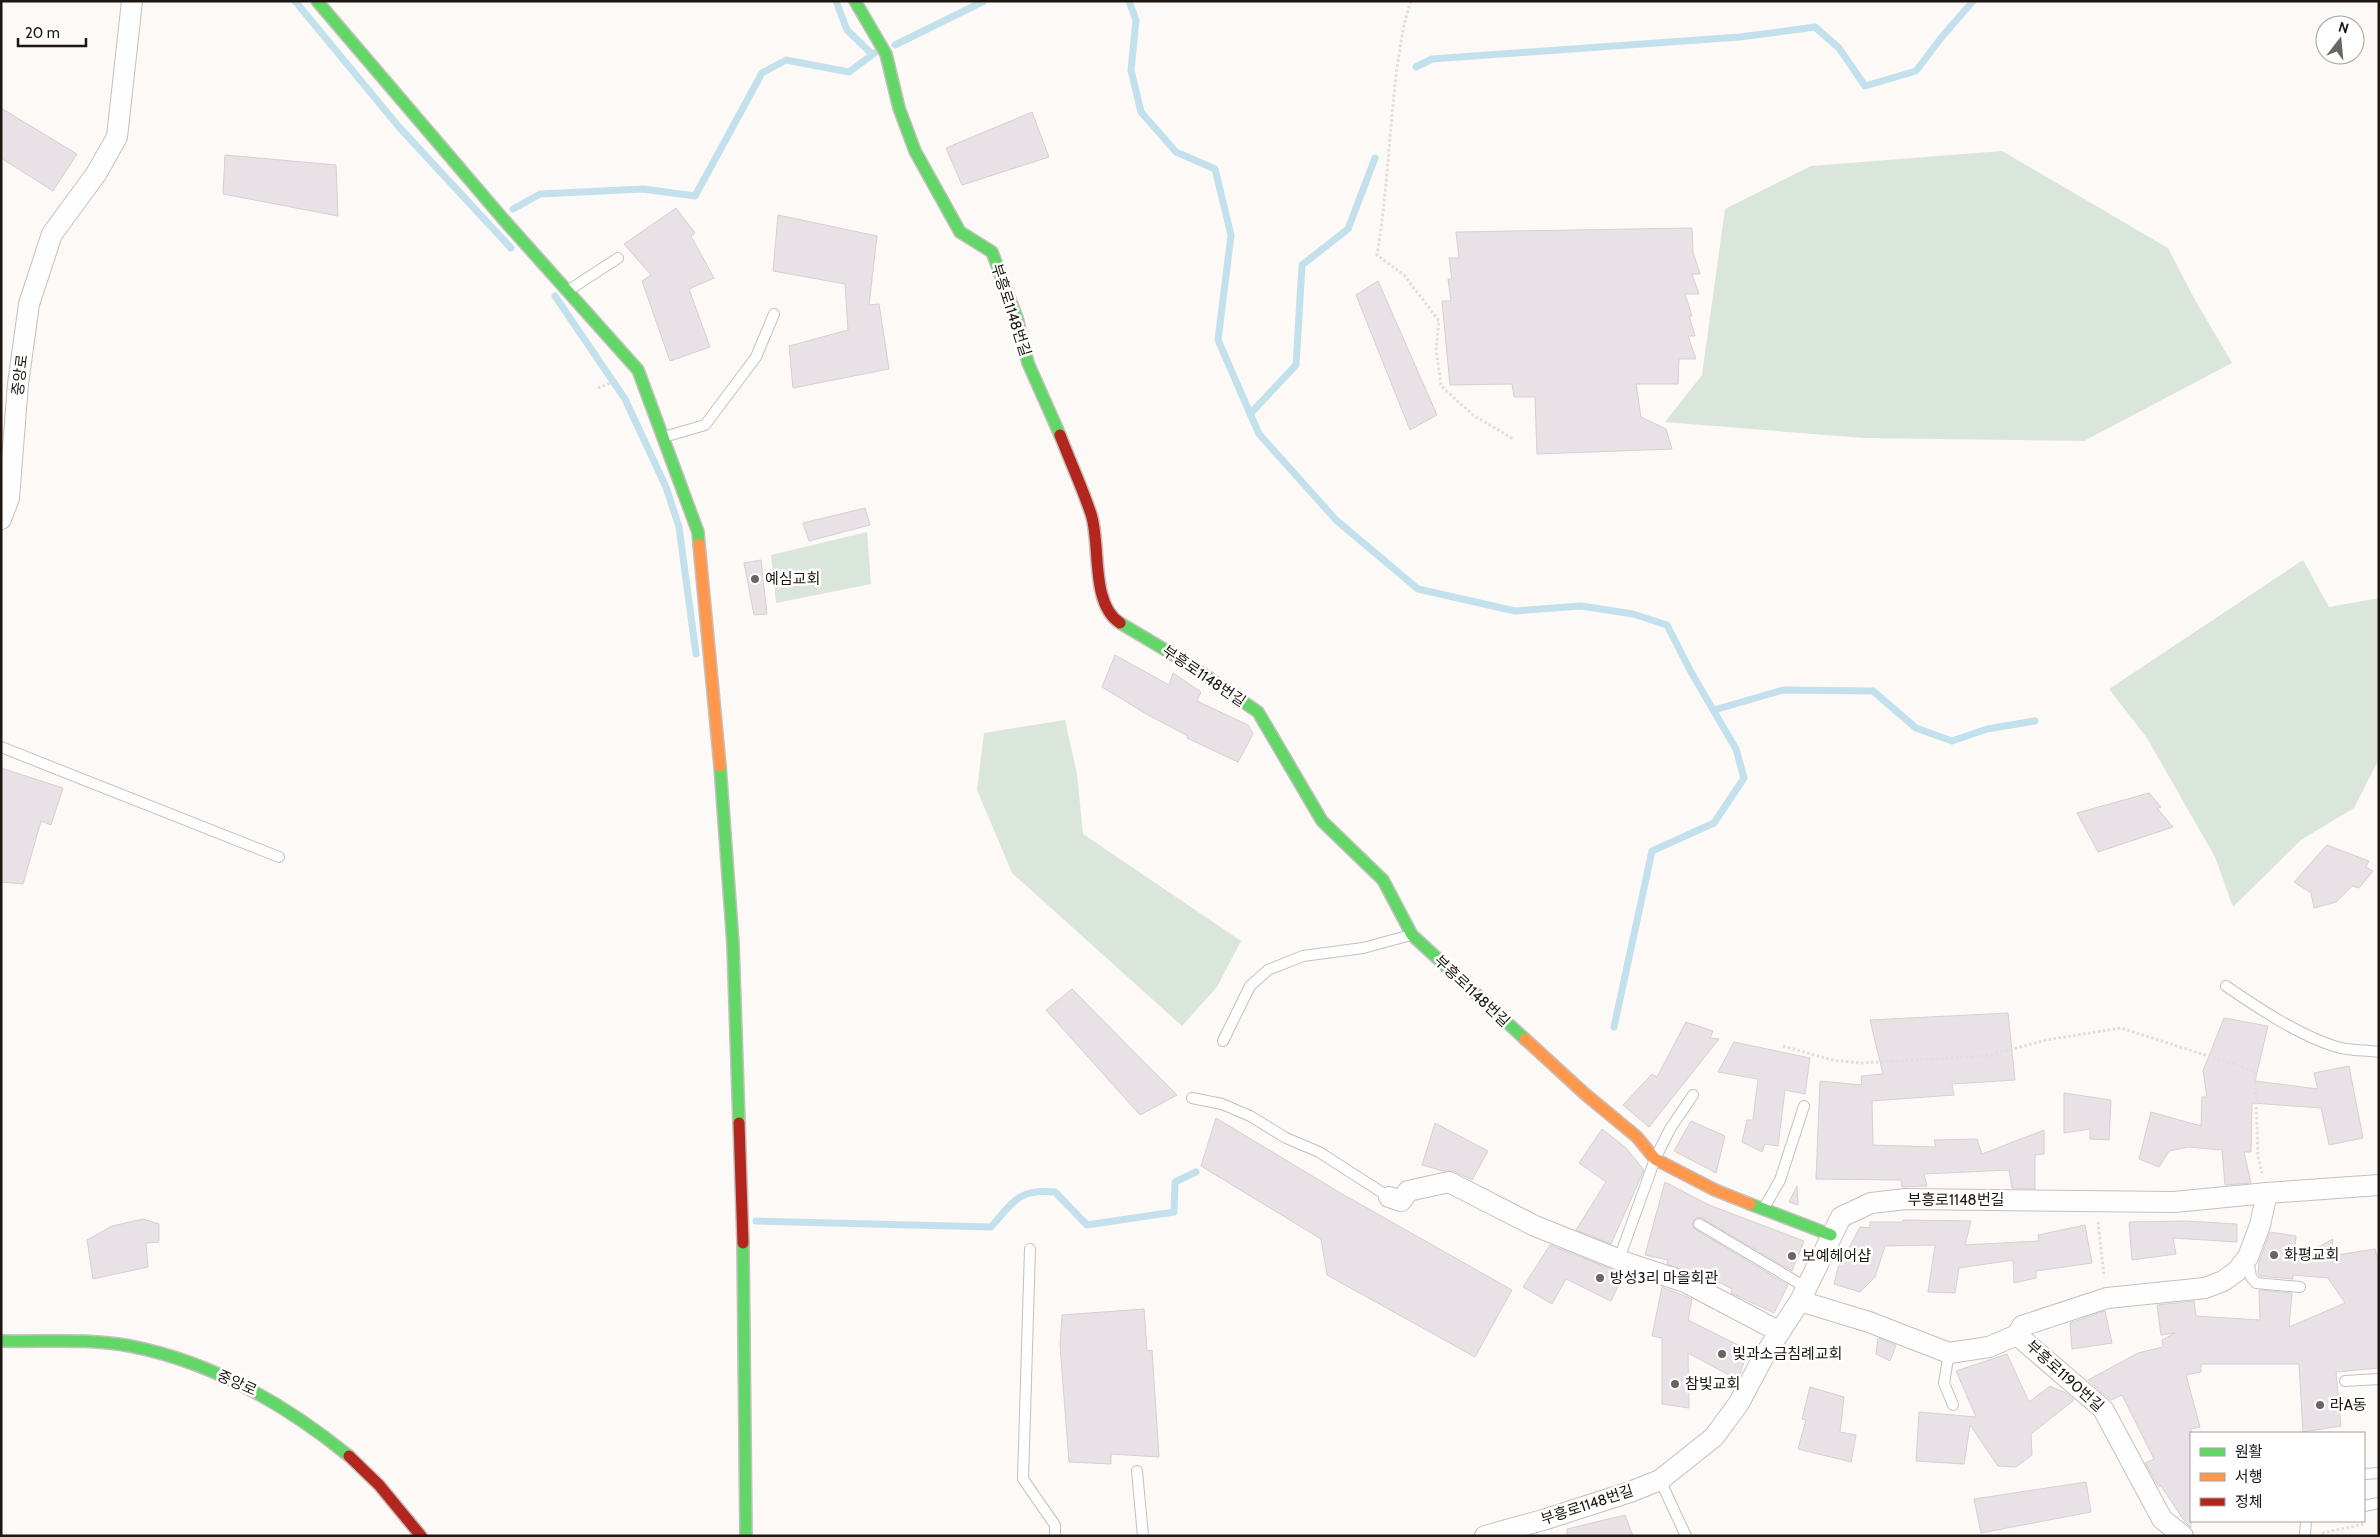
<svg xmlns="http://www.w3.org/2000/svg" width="2380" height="1537" viewBox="0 0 2380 1537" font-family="Cabin,'Noto Sans KR',sans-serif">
<rect width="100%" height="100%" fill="#fcf9f7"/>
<g fill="#dae6dc">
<path d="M2002,151L2168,248L2195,300L2232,363L2084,441L1863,438L1665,422L1702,375L1725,209L1811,166Z"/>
<path d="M867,532L871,584L776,603L771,555Z"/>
<path d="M2303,560L2329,607L2379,598V759L2354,808L2301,840L2233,907L2215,857L2147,738L2109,689Z"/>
<path d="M1065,720L1077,774L1083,834L1241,941L1217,987L1182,1026L1012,873L977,790L984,733Z"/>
</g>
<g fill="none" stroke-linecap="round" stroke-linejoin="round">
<g stroke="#c3e1ec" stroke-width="7">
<path d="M295,1L399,127L511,248"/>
<path d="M836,1L847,30L872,54"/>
<path d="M1129,1L1136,20L1131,70L1141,112L1176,152L1215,169L1231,235L1218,340L1259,434L1336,520L1418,589L1515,611L1581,606L1633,614L1667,625L1691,672L1736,749L1744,778L1714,823L1652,851L1614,1027"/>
<path d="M895,45L984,1"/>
<path d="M1416,67L1432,59L1740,37L1815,27L1839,48L1865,86L1916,71L1941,38L1973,1"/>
<path d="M513,209L540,194L643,189L695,196L762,73L786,60L849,72L876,52"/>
<path d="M555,296L625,399L666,487L679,527L696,654"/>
<path d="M1250,414L1296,365L1302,265L1348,229L1375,158"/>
<path d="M1714,710L1783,690L1873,691L1916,728L1952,741L1987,729L2035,721"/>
<path d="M756,1221L991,1227C1013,1202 1019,1188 1055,1192L1087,1225L1174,1212L1175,1182L1196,1172"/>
</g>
</g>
<g fill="#e8e1e5" stroke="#d6d0d3">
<path d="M1,108L77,154L53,191L1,158Z"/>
<path d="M1032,112L1049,157L962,185L946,148Z"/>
<path d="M225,155L336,165L338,216L223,194Z"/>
<path d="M676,208L695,233L691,236L714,278L689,289L710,347L670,361L642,281L651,275L624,244Z"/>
<path d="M778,215L877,236L869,305L879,304L889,369L793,388L789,346L848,330L845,284L773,271Z"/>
<path d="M1692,228L1693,252L1700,274H1692L1699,294H1685L1692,316H1689L1695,336H1688L1696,359H1679L1678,384H1636L1641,417L1666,429L1672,449L1537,454L1535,397H1514L1512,384L1450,385L1442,301H1451L1448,279H1452L1449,258H1459L1456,232Z"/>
<path d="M1378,281L1437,415L1410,430L1356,295Z"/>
<path d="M865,508L870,525L809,541L803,523Z"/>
<path d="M761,560L767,614L754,615L744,563Z"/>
<path d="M1115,655L1169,685L1173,673L1201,692L1197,701L1248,725L1253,734L1238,762L1187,738L1188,736L1148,715L1102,687Z"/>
<path d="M1,768L63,788L51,825L41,821L23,884L1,882Z"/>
<path d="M2149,793L2161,807L2157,808L2173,827L2098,852L2077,813Z"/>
<path d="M2327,845L2369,861L2366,867L2373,871L2359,888L2352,886L2336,902L2314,908L2311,893L2294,882Z"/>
<path d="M1072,989L1177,1095L1140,1115L1046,1010Z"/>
<path d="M2008,1013L2015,1080L1952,1084L1954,1095L1872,1101L1873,1145L1936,1147L1934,1140L1977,1139L1982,1154L2044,1130V1154L2035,1155V1189L2012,1188L2009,1170L1924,1174L1927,1186L1902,1187L1901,1180L1816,1179L1820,1081L1862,1085L1861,1076L1883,1074L1870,1020Z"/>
<path d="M2224,1018L2268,1026L2255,1081L2318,1089L2314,1073L2349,1066L2363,1138L2329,1145L2321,1108L2252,1103L2251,1152H2244L2251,1183L2225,1185L2222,1150L2188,1147L2169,1151L2159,1167L2139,1159L2151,1112L2201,1126L2202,1097H2207L2203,1071Z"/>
<path d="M1686,1022L1713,1031L1710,1038L1719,1039L1649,1127L1623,1105L1652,1074L1657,1077Z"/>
<path d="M1734,1042L1810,1058L1805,1094L1785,1090L1778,1146L1765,1144L1762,1152L1742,1142L1747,1120H1753L1758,1079L1718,1072Z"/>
<path d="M2064,1093L2111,1100L2109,1140L2090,1139V1129L2064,1133Z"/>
<path d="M1216,1118L1344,1195L1512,1290L1475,1357L1327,1275L1321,1239L1201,1166Z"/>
<path d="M1691,1121L1725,1136L1716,1173L1674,1151Z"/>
<path d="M1435,1123L1488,1151L1472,1180L1454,1171H1443L1422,1165Z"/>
<path d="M1602,1129L1626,1148L1644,1170L1611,1244L1576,1230L1606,1182L1579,1163Z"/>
<path d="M1665,1182L1709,1205L1804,1241L1792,1271L1702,1218H1696L1693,1221V1227L1696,1230L1788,1285L1774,1313L1731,1293L1732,1289L1696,1270V1274L1667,1264L1668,1260L1645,1255Z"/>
<path d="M1797,1186L1798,1205L1789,1202Z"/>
<path d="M143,1219L159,1224V1242L146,1243L148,1267L93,1279L87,1240L112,1226Z"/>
<path d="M1903,1220L1971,1221L1965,1245L2039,1241L2038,1235L2085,1225L2092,1263L2036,1271V1278L2014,1283L2013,1260L1959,1268L1955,1293L1928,1292L1935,1245L1885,1246L1875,1277L1860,1292L1834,1284L1838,1268L1860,1227L1870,1228V1222H1903Z"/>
<path d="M2185,1221L2237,1224V1242L2173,1238L2176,1254L2132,1260L2129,1222Z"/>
<path d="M2270,1232L2296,1236L2294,1260L2333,1239L2331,1256L2375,1249L2379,1265V1368L2336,1372L2341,1426L2303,1432L2299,1364H2201V1372L2186,1375L2200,1427L2191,1429V1528L2185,1522L2161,1486L2159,1487L2145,1463L2154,1459L2122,1395L2111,1400L2088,1380L2138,1353L2163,1347L2162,1340L2175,1333L2161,1335L2157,1305L2194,1301L2196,1316L2260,1320L2259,1290L2292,1293L2289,1327L2345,1303L2328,1278L2293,1275V1279L2259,1276L2258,1273L2259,1262Z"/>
<path d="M1550,1245L1624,1274L1611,1301L1566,1279L1552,1304L1523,1287Z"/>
<path d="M1662,1287L1692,1299L1688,1320L1748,1350L1738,1380L1688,1353L1689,1408L1662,1404V1338L1652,1336Z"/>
<path d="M1144,1309L1147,1351L1152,1350L1159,1457L1111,1454V1464L1069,1462L1060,1345L1062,1315Z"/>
<path d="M2105,1311L2112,1343L2072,1349L2070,1323Z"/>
<path d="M1878,1338L1896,1345L1890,1361L1876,1354Z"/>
<path d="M2007,1354L2029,1402L2050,1386L2066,1393L2074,1400L2031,1434L2032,1455L2016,1467L1998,1466L1970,1425L1964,1464L1916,1461L1919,1412L1976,1417L1956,1371Z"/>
<path d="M1810,1387L1844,1397L1840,1432L1856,1435L1851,1462L1798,1449L1806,1420L1802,1419Z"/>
<path d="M2086,1482L2091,1512L1981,1533L1974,1499Z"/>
<path d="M1625,1515L1633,1536H1567V1529Z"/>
</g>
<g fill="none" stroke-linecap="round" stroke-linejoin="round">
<g stroke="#c5c0bd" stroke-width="12">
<g id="lane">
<path d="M569,290L618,258"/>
<path d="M664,437L705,425L756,357L774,314"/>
<path d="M1,747L279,857"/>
<path d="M2226,986C2258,1008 2300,1036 2337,1047C2350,1051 2365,1050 2379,1052"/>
<path d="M1223,1041L1250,986L1268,970L1303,956L1363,948L1411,935"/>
<path d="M1192,1098L1222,1104L1250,1116L1286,1138L1319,1152L1389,1197"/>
<path d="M1764,1208L1780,1180L1804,1106"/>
<path d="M1699,1224L1807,1288"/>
<path d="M1030,1249L1023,1479L1055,1525V1536"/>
<path d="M2248,1258L2251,1277L2256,1283L2300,1287"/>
<path d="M1619,1259L1655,1159L1670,1129L1693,1095"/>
<path d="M1949,1353L1944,1383L1953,1405"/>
<path d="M2345,1381L2379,1379"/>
<path d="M1137,1471L1143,1536"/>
<path d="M2364,1474L2379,1473"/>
<path d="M1660,1480L1686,1536"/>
<path d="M2364,1506L2379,1503"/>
<path d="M2305,1533L2306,1521"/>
</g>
</g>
<g stroke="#c5c0bd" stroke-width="22">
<g id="street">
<path d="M1,519L9,498L18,384L29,304L52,234L96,174L117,137L132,1"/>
<path d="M1389,1197L1401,1201L1408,1191L1449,1182L1535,1226L1630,1264L1685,1282L1780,1332"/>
<path d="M1800,1301L1869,1322L1949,1353L1989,1347L2017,1335"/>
<path d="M2017,1335L2022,1326L2107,1298L2205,1288L2223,1281L2237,1271L2248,1257L2260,1225L2267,1193"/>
<path d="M2017,1335L2103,1409L2162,1519L2183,1536"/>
<path d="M1485,1536L1543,1520L1630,1492L1660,1480L1714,1437L1739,1403L1764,1356L1800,1301L1841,1217L1871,1203L1906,1199L2174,1202L2267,1193L2379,1185"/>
</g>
</g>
<g stroke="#c5c0bd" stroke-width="14">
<g id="fast">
<path d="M317,1L504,220L638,370L698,532L699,544"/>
<path d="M855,1L886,54L899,108L915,151L960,232L992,252L1017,318L1028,363L1060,435"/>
<path d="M1120,623L1189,664L1258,712L1322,821L1383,880L1412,935L1525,1039"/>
<path d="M720,766L733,944L739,1123"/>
<path d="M1750,1204L1831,1235"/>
<path d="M743,1243L746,1536"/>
<path d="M1,1341C44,1342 88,1338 130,1346C213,1362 285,1404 349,1456"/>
</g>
</g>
<g stroke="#c5c0bd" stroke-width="14">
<g id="slow">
<path d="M699,544L720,766"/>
<path d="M1525,1039L1585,1094L1637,1137L1655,1159L1715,1190L1750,1204"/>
</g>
</g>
<g stroke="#c5c0bd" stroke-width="14">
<g id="jam">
<path d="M1060,435C1070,461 1082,487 1091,514C1101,543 1090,604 1120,623"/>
<path d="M739,1123L743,1243"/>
<path d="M349,1456L379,1485L421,1536"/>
</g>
</g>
<g stroke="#e0dfde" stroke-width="3" stroke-dasharray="2.5 2.5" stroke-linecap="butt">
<path d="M1411,1C1402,26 1400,50 1396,76C1389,136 1387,196 1377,255L1404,275L1439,321L1436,348L1441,386L1473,415L1513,439"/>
<path d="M598,388L616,381"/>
<path d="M1783,1046L1832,1060L1861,1063L1987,1056L2046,1040L2121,1028L2255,1071L2258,1157L2262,1173"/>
<path d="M2098,1222L2104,1277"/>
<path d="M2322,1533L2364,1524"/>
</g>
<use href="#lane" stroke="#fffefe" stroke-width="10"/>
<use href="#street" stroke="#fffefe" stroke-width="20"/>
<use href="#fast" stroke="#63d668" stroke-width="11"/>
<use href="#slow" stroke="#ff974d" stroke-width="11"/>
<use href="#jam" stroke="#b3261e" stroke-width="11"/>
</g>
<g fill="#6b6562" stroke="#fff" stroke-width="2">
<circle cx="755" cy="579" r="5"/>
<circle cx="2274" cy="1255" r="5"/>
<circle cx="1792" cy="1256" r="5"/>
<circle cx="1600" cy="1278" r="5"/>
<circle cx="1722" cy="1354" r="5"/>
<circle cx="1675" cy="1384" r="5"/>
<circle cx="2320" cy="1405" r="5"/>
</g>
<g text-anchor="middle" stroke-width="5" stroke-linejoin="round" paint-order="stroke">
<g font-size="15" fill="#1d1611" stroke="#fff">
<text transform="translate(1011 310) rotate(72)" y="5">부흥로1148번길</text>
<text transform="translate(20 375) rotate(-83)" y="5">중앙로</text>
<text transform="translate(1204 676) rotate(34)" y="5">부흥로1148번길</text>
<text transform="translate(1472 991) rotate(43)" y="5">부흥로1148번길</text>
<text x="1956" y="1205">부흥로1148번길</text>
<text transform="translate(2065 1376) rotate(42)" y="5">부흥로1190번길</text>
<text transform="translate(237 1383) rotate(24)" y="5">중앙로</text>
<text transform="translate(1587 1505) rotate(-18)" y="5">부흥로1148번길</text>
</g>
<g font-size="15" fill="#1d1611" stroke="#fff" text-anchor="start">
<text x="765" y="584">예심교회</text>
<text x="2284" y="1260">화평교회</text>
<text x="1802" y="1261">보예헤어샵</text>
<text x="1610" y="1283">방성3리 마을회관</text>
<text x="1732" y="1359">빛과소금침례교회</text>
<text x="1685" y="1389">참빛교회</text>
<text x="2330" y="1410">라A동</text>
</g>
</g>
<rect width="2380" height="1537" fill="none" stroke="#1d1611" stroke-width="5"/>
<rect x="2190" y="1432" width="175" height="90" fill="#ffffff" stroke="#a5a2a0"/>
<rect x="2200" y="1448" width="25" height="8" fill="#63d668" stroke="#a5a2a0"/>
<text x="2235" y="1457" font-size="15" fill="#1d1611">원활</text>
<rect x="2200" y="1473" width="25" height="8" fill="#ff974d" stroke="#a5a2a0"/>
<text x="2235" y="1482" font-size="15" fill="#1d1611">서행</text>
<rect x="2200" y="1498" width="25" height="8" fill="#b3261e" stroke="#a5a2a0"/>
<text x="2235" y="1507" font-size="15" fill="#1d1611">정체</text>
<g transform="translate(2340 40) rotate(16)"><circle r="24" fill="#ffffff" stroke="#a5a2a0"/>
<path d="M0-4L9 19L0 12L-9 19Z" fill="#6b6562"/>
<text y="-8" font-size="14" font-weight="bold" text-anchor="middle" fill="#1d1611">N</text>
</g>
<path d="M18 38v8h68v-8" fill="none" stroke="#1d1611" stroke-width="2.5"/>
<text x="25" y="38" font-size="15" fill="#1d1611" stroke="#ffffff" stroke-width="4" paint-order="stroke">20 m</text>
</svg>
